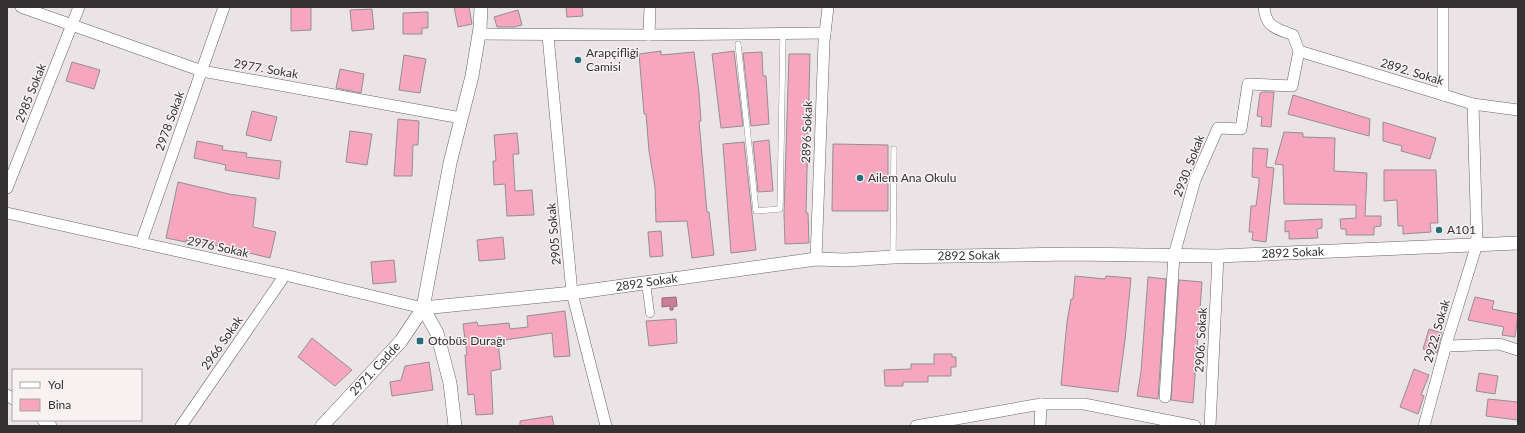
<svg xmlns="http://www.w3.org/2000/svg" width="1525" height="433" viewBox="0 0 1525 433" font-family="Lato,sans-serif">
<rect width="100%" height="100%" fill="#ebe4e6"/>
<path fill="#cb7e97" stroke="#9d6778" d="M676,297L677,306L673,307V310H670V306L662,307V298Z"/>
<g fill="#f6a6bf" stroke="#958f91">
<path d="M291,7H311V30L291,31Z"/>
<path d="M454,7H469L472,24L458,27Z"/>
<path d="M566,7H582L583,16L567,17Z"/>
<path d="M372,9L374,29L352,31L350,10Z"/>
<path d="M518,10L522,25L514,27H497L494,17Z"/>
<path d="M428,12V28H422V34H403V13Z"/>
<path d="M661,51V55L694,52L699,93L701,121H699L707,212H709L714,255L692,258L687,221L656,222L655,187L649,151L646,114H644L639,54Z"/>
<path d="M734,51L743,126L721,128L712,54Z"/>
<path d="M762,52L763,76H766L769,124L751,126L743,53Z"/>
<path d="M789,54H810L806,213H808L809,243L785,244L784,214Z"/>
<path d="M404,55L426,59L420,93L399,90Z"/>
<path d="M72,62L100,70L94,89L66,81Z"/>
<path d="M340,69L364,74L361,93L336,88Z"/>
<path d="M1263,92H1274L1271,127L1261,126L1262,117L1257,116L1260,93Z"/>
<path d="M1293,95L1370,119L1369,136L1288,114Z"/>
<path d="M252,111L277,117L271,141L246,135Z"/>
<path d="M398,119L419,121L418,145H413L412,176H394Z"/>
<path d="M1383,122L1436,138L1430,159L1401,151L1402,146L1383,141Z"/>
<path d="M350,131L372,134L367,165L346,162Z"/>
<path d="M1284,132L1303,133V137L1335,138L1334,171L1367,173L1365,216H1381V226L1374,227V235H1346V229H1341L1340,219L1356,218V205L1284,204L1283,165L1275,164Z"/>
<path d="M517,133L519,154H513L515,191L532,190L534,215L507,216L505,184L494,185L493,161H496L494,135Z"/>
<path d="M769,140L773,191L758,192L753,142Z"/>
<path d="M197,141L223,146L222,150L247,153L246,157L281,161L279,179L225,170L226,165L194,158Z"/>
<path d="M744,142L756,250L731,253L723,144Z"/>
<path d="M833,144L888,145V211H832Z"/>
<path d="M1253,148L1268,149L1266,167L1274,168L1266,242L1252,240L1253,232H1249L1251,206H1256L1259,183V178L1252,177Z"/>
<path d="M1384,170H1436L1438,223H1430L1431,232L1403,234V226H1398L1397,200L1384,201Z"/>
<path d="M178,182L229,194L256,198L253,227L276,232L270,258L241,251V253L224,247L186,240V242L166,238Z"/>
<path d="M1322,219V228L1317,229L1318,238L1289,239V231L1285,232V221Z"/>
<path d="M661,231L663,256L650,257L648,232Z"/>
<path d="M503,237L505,259L479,261L477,240Z"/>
<path d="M394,260L396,282L373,284L371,262Z"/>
<path d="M1075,276L1105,279L1106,276L1131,278L1125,340L1118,392L1061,385L1067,322L1071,299H1073Z"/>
<path d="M1148,277L1166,279L1158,399L1137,396L1141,372Z"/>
<path d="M1179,280L1202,282L1193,403L1171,400Z"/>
<path d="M1475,297L1494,301L1492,309L1518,314L1515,337L1502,335L1504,327L1468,320Z"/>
<path d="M565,311L570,356L554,357L552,333L498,341L501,369L491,371L493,414L476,415L474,394L468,395L465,355H467L463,324L477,322L478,326L509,323L510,329L528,327L527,316Z"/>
<path d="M676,319L677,343L649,346L646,321Z"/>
<path d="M1429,329L1442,333L1437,353L1423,349Z"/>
<path d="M312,338L352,370L335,386L298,357Z"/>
<path d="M934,354H952V357H956V367H951V376H928V382H903V386H885L884,370L911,369V364H934Z"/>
<path d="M429,362L433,390L392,396L390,382L401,380L405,366Z"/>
<path d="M1414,369L1429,375L1421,395L1424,396L1418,414L1400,407Z"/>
<path d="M1479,373L1498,376L1495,394L1476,391Z"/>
<path d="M1488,399L1518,402V420L1486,416Z"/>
<path d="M552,416L554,426H520V421Z"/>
</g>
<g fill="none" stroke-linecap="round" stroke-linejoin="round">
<g stroke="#6a6466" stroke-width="6">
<g id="service">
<path d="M738,44L756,211L780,209L783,33"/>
<path d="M893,257L894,149"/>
</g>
</g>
<g stroke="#6a6466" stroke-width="9">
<path id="pedestrian" d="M646,283L650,313"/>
</g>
<g stroke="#6a6466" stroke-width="12">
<g id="minor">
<path d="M21,7L202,71L461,118"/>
<path d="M1443,7V95"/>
<path d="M479,34L649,35L650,7"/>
<path d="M649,35L825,33"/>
<path d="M548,36L572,293L606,426"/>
<path d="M1299,51L1473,104L1518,110"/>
<path d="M7,188L79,7"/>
<path d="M7,213L285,275L423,308"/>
<path d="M141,243L224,7"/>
<path d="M816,259L824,42L828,7"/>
<path d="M1447,341L1450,346L1499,344L1518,350"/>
<path d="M7,395L13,399"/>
<path d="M1165,397L1174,255L1195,180L1218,128L1241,129L1248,84L1292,86L1299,51L1293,35C1276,28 1266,28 1264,7"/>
<path d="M43,420L51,426"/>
<path d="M181,426L285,275"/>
<path d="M916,426L1041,404H1084L1195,426"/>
<path d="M1040,426L1041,404"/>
<path d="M1210,426L1218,256"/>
<path d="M1424,426L1447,341L1477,244L1473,104"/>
</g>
</g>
<g stroke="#6a6466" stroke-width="14">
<g id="tertiary">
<path id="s1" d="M423,308L572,293L816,259L845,260L893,257L1070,254L1218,256L1518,243"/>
<path d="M423,308L437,333L450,383L455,426"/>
<path id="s2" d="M322,426L401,341L423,308L450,163L472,76L480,28L481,7"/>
</g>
</g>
<use href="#service" stroke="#fff" stroke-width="5.5"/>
<use href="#pedestrian" stroke="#fff" stroke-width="8"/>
<use href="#minor" stroke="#fff" stroke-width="11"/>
<use href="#tertiary" stroke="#fff" stroke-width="13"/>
</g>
<g fill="#256d78" stroke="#f8f2f3" stroke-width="1.5">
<circle cx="578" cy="60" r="4"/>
<circle cx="860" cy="178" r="4"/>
<circle cx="1439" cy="230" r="4"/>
<rect x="416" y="337" width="8" height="8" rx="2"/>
</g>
<g text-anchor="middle" stroke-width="3" stroke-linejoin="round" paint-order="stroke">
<g font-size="12" fill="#333131" stroke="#f8f2f3" text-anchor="start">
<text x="586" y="57">Arapçifliği<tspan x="586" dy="14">Camisi</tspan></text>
<text x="868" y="182">Ailem Ana Okulu</text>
<text x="1447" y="234">A101</text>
<text x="428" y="345">Otobüs Durağı</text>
</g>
<g font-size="12" fill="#333131" stroke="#f8f2f3">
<text transform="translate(266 69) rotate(10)" y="4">2977. Sokak</text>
<text transform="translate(1412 72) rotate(17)" y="4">2892. Sokak</text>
<text transform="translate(31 93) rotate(-68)" y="4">2985 Sokak</text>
<text transform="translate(170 121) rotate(-70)" y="4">2978 Sokak</text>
<text transform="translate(807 132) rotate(-88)" y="4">2896 Sokak</text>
<text transform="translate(1189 166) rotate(-69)" y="4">2930. Sokak</text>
<text transform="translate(554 234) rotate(-95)" y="4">2905 Sokak</text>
<text transform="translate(218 247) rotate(12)" y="4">2976 Sokak</text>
<text dy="4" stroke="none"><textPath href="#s1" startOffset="873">2892 Sokak</textPath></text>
<text dy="4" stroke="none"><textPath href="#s1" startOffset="549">2892 Sokak</textPath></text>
<text dy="4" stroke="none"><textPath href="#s1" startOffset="225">2892 Sokak</textPath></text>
<text transform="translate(1437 331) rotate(-74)" y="4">2922. Sokak</text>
<text transform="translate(1201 340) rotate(-87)" y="4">2906. Sokak</text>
<text transform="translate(222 343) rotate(-55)" y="4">2966 Sokak</text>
<text dy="4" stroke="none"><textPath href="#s2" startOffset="78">2971. Cadde</textPath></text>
</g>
</g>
<rect width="1525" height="433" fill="none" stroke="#333131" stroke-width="16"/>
<rect x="12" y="369" width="130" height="52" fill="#f8f2f3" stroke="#a9a5a5"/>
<rect x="20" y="382" width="20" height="6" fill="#ffffff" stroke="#a9a5a5"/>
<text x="48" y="389" font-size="12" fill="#333131">Yol</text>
<rect x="20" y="399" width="20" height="12" fill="#f6a6bf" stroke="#a9a5a5"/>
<text x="48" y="409" font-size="12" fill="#333131">Bina</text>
</svg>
